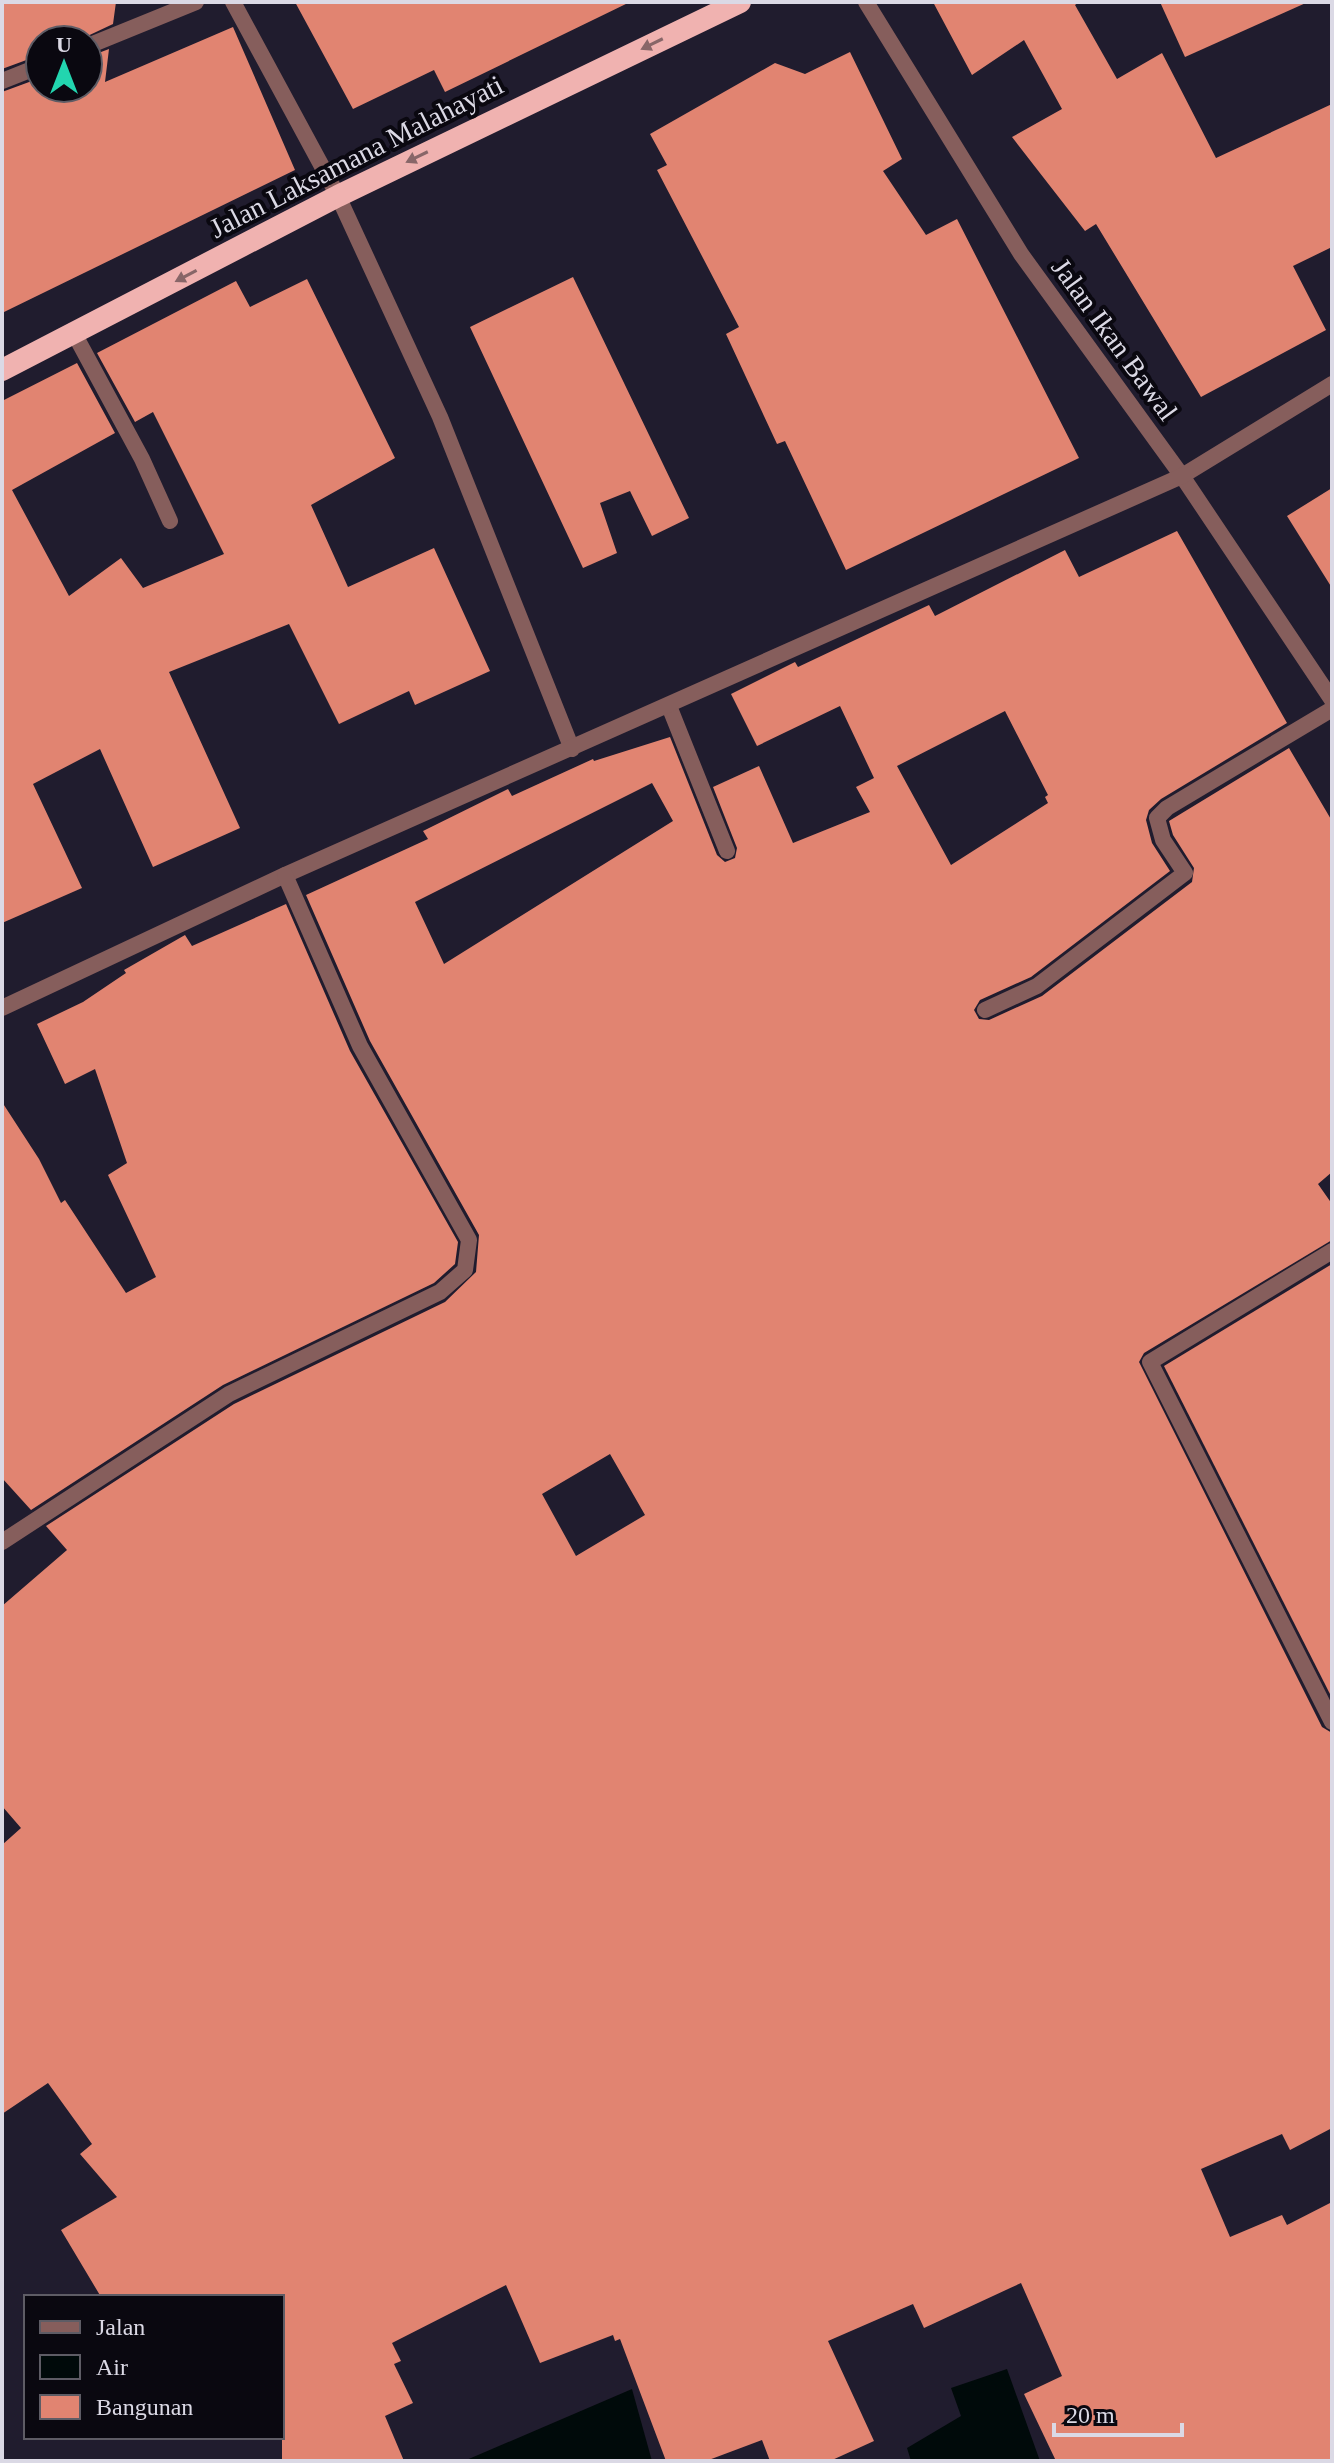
<svg xmlns="http://www.w3.org/2000/svg" width="1334" height="2463" viewBox="0 0 1334 2463" font-family="Georgia,serif">
<rect width="100%" height="100%" fill="#201c2e"/>
<g fill="#000a0a">
<path d="M1007,2369L1040,2461H911L907,2448L961,2416L951,2388Z"/>
<path d="M632,2389L652,2461H464Z"/>
</g>
<g fill="#e18471" fill-rule="evenodd">
<path d="M2,2H116L113,24L79,40H40V55L2,69Z"/>
<path d="M295,2H630L445,92L434,70L353,109Z"/>
<path d="M933,2H1079L1075,5L1117,79L1162,53L1216,158L1332,104V247L1293,266L1326,330L1201,397L1096,224L1085,231L1012,137L1062,109L1024,40L972,75Z"/>
<path d="M1160,2H1308L1185,57Z"/>
<path d="M233,27L295,170L2,313V92L40,78V88H88V57L109,49L105,82Z"/>
<path d="M850,52L902,159L883,171L926,235L957,219L1079,458L846,570L785,441L777,444L726,334L739,327L657,170L667,165L650,134L775,63L805,74Z"/>
<path d="M573,277L689,518L652,536L630,491L600,503L617,553L583,568L470,327Z"/>
<path d="M307,279L395,458L311,505L348,587L434,548L490,671L415,705L409,691L339,724L289,624L169,672L240,828L153,867L100,749L33,784L82,888L2,923V401L77,363L115,433L12,490L69,596L121,558L143,588L224,554L153,412L135,422L97,353L236,281L250,307Z"/>
<path d="M1332,488V588L1287,516Z"/>
<path d="M1177,531L1287,723L1161,799L1149,810L1146,820L1152,843L1170,871L1031,977L980,1000L974,1010L979,1019L989,1020L1042,996L1192,882L1194,868L1173,835L1169,821L1289,748L1332,821V1172L1318,1184L1332,1204V1240L1144,1353L1139,1362L1322,1727L1332,1733V2128L1290,2150L1282,2134L1201,2169L1230,2237L1282,2215L1287,2225L1332,2202V2461H1056L1024,2394L1062,2376L1021,2283L924,2328L913,2304L828,2341L874,2441L830,2461H770L762,2440L706,2461H666L620,2339L615,2341L613,2335L540,2363L506,2285L392,2343L401,2361L394,2364L413,2403L385,2416L404,2461H282V2297H101L61,2230L117,2197L80,2154L92,2144L48,2083L2,2114V1845L21,1828L2,1806V1606L67,1550L46,1526L234,1404L445,1302L476,1272L479,1235L370,1041L306,895L428,839L423,831L508,789L512,796L593,759L594,761L670,737L717,855L725,862L735,858L737,848L713,787L759,766L793,843L870,812L856,787L874,778L840,706L757,746L731,694L795,662L798,667L929,605L935,616L1065,550L1079,577ZM1005,711L1048,795L1045,797L1048,803L951,865L897,766ZM652,783L673,821L444,964L415,902ZM610,1454L645,1515L576,1556L542,1494Z"/>
<path d="M286,904L350,1051L458,1242L455,1264L434,1283L223,1385L31,1510L2,1478V1102L39,1159L61,1203L65,1200L126,1293L156,1277L108,1175L127,1163L95,1069L65,1084L37,1024L83,1002L126,973L124,970L185,935L192,946Z"/>
<path d="M1332,1264V1698L1164,1366Z"/>
</g>
<g fill="none" stroke-linecap="round" stroke-linejoin="round">
<path stroke="#865e5c" stroke-width="16" d="M75,335L142,459L170,521"/>
<g stroke="#865e5c" stroke-width="16">
<path d="M233,2L338,196L440,417L572,749"/>
<path d="M866,2L1021,254L1182,476L1332,700"/>
<path d="M88,46L196,2"/>
<path d="M2,81L40,66"/>
<path d="M669,706L727,851"/>
<path d="M2,1008L285,875L1182,476L1332,384"/>
<path d="M985,1010L1037,986L1185,873L1163,840L1157,818L1167,808L1332,709"/>
<path d="M1332,1251L1150,1362L1332,1722"/>
<path d="M2,1542L229,1394L440,1292L465,1270L469,1240L360,1046L285,875"/>
</g>
<path stroke="#f0b2b0" stroke-width="22" d="M2,370L338,196L740,2"/>
</g>
<defs><path id="oneway-solid" d="M-6-.8H1V-3.2L6.5 0L1 3.2V.8H-6Z" transform="scale(2)"/></defs>
<g fill="#886668">
<use href="#oneway-solid" transform="translate(652 44) rotate(154)"/>
<use href="#oneway-solid" transform="translate(417 157) rotate(154)"/>
<use href="#oneway-solid" transform="translate(186 276) rotate(152)"/>
</g>
<g text-anchor="middle" stroke-width="8" stroke-linejoin="round" paint-order="stroke">
<g font-size="28" fill="#dbd9e5" stroke="#0a0810">
<text transform="translate(356 156) rotate(-27)" y="10">Jalan Laksamana Malahayati</text>
<text transform="translate(1115 339) rotate(54)" y="10">Jalan Ikan Bawal</text>
</g>
</g>
<rect width="1334" height="2463" fill="none" stroke="#dbd9e5" stroke-width="8"/>
<rect x="24" y="2295" width="260" height="144" fill="#0a0810" stroke="#5e5c65" stroke-width="2"/>
<rect x="40" y="2321" width="40" height="12" fill="#865e5c" stroke="#5e5c65" stroke-width="2"/>
<text x="96" y="2335" font-size="24" fill="#dbd9e5">Jalan</text>
<rect x="40" y="2355" width="40" height="24" fill="#000a0a" stroke="#5e5c65" stroke-width="2"/>
<text x="96" y="2375" font-size="24" fill="#dbd9e5">Air</text>
<rect x="40" y="2395" width="40" height="24" fill="#e18471" stroke="#5e5c65" stroke-width="2"/>
<text x="96" y="2415" font-size="24" fill="#dbd9e5">Bangunan</text>
<g transform="translate(64 64)"><circle r="38" fill="#0a0810" stroke="#5e5c65" stroke-width="2"/>
<path d="M0-6L14 30L0 20L-14 30Z" fill="#22d5af"/>
<text y="-12" font-size="22" font-weight="bold" text-anchor="middle" fill="#dbd9e5">U</text>
</g>
<path d="M1054 2423v12h128v-12" fill="none" stroke="#dbd9e5" stroke-width="4"/>
<text x="1066" y="2423" font-size="24" fill="#dbd9e5" stroke="#0a0810" stroke-width="6" paint-order="stroke">20 m</text>
</svg>
